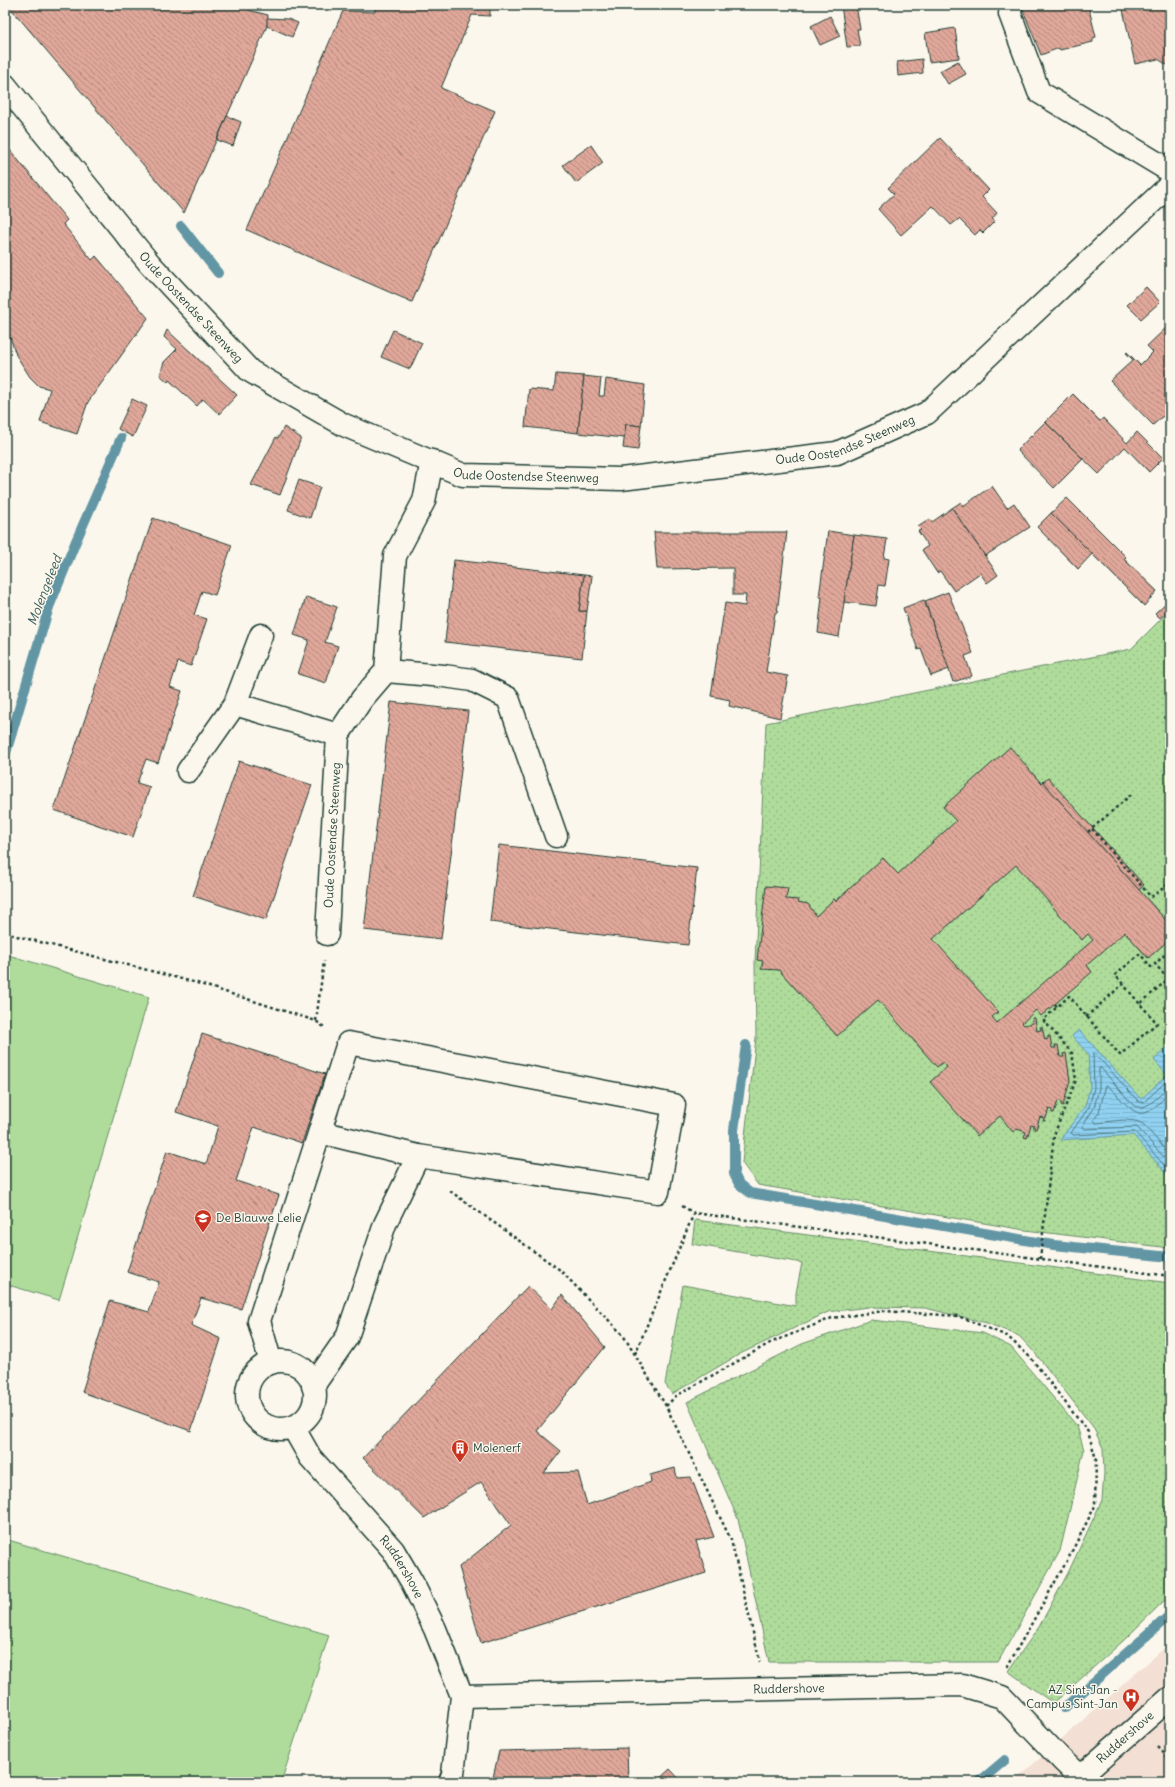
<svg xmlns="http://www.w3.org/2000/svg" width="1175" height="1787" viewBox="0 0 1175 1787" font-family="Delius,sans-serif">
<defs>
<pattern id="grass-dots" width="8" height="8" patternUnits="userSpaceOnUse"><rect width="8" height="8" fill="#afdc9b"/><path d="M2 2h.1M6 6h.1" fill="none" stroke="#96be86" stroke-width="1.8" stroke-linecap="round"/></pattern>
<pattern id="water-rules" width="6" height="5" patternUnits="userSpaceOnUse"><rect width="6" height="5" fill="#90d1f1"/><path d="M0 2.5h6" fill="none" stroke="#7cb4cf"/></pattern>
<pattern id="building-back-hatch" width="6" height="6" patternUnits="userSpaceOnUse"><rect width="6" height="6" fill="#dfa799"/><path d="M-1 5l2 2M0 0l6 6M5-1l2 2" fill="none" stroke="#b4897e"/></pattern>
</defs>
<rect width="100%" height="100%" fill="#fbf7ec"/>
<filter id="ink" filterUnits="userSpaceOnUse"><feTurbulence type="fractalNoise" baseFrequency=".025" numOctaves="2"/><feDisplacementMap in="SourceGraphic" scale="8" xChannelSelector="R" yChannelSelector="G"/><feConvolveMatrix kernelMatrix="1 2 1 2 8 2 1 2 1" color-interpolation-filters="sRGB"/></filter>
<g filter="url(#ink)">
<path fill="#f3dfd3" d="M1170,1643V1782H1013Z"/>
<g fill="url(#grass-dots)" stroke="#678c68">
<path d="M1170,610V1248L1025,1230L758,1185L742,1163L756,1038L755,962L766,723L1131,649Z"/>
<path d="M695,1220L1170,1283V1595L1123,1641L1056,1701H1050L1008,1671L1039,1627L1068,1573L1102,1500L1104,1473L1103,1448L1093,1427L1035,1353L1019,1336L987,1323L925,1308L868,1307L828,1312L740,1354L672,1394L665,1384L683,1285L796,1306V1293L802,1263L692,1244Z"/>
<path d="M871,1320L983,1333L1011,1347L1077,1426L1084,1450L1060,1551L998,1662H769L738,1519L687,1402L802,1344Z"/>
</g>
<g fill="#afdc9b" stroke="#678c68">
<path d="M5,954L149,997L59,1300L5,1284Z"/>
<path d="M5,1539L329,1635L281,1782H5Z"/>
</g>
<path fill="url(#water-rules)" stroke="#6396a5" d="M1079,1030L1141,1099L1167,1075L1154,1060L1170,1045V1178L1133,1135L1060,1140L1085,1106L1090,1087L1088,1054L1072,1036Z"/>
<g fill="none" stroke-linecap="round" stroke-linejoin="round">
<g stroke="#4c7880" stroke-width="1">
<path d="M1170,1078L1144,1102H1139L1096,1055L1093,1054L1094,1088L1089,1107L1071,1133L1073,1135L1135,1132L1170,1172"/>
<path d="M1170,1085C1161,1093 1146,1114 1133,1105L1101,1068H1099V1088L1094,1108L1082,1127L1084,1129L1137,1127L1170,1164"/>
<path d="M1170,1093C1145,1115 1143,1124 1117,1095C1114,1092 1110,1087 1106,1085L1099,1112L1094,1120L1096,1123C1110,1122 1133,1116 1144,1125L1170,1155"/>
</g>
<g stroke="#6396a5" stroke-width="10">
<path d="M181,226L218,273"/>
<path d="M5,756L49,607L76,541L121,438"/>
<path d="M746,1045L734,1130V1174L739,1184L750,1193L1054,1245L1170,1257"/>
<path d="M1064,1708L1170,1615"/>
<path d="M979,1782L1005,1760"/>
</g>
</g>
<g fill="url(#building-back-hatch)" stroke="#1f3d34" fill-rule="evenodd">
<path d="M8,5H248V10L268,15L267,26L184,213Z"/>
<path d="M375,5H490V16L472,15L441,88L495,111L412,302L247,230L343,11L375,12Z"/>
<path d="M841,5H856L860,29H857L860,46L847,47Z"/>
<path d="M1021,5H1088L1096,37L1093,38V42L1060,50L1059,48L1041,55Z"/>
<path d="M1122,5H1170V67L1158,59L1135,64Z"/>
<path d="M830,16L840,36L820,45L811,26Z"/>
<path d="M267,18L288,19L298,23L292,37L267,26Z"/>
<path d="M955,28L959,58L929,62L925,33Z"/>
<path d="M922,59L923,73L898,76L897,62Z"/>
<path d="M958,61L966,74L948,84L940,71Z"/>
<path d="M227,116L241,122L233,146L217,140Z"/>
<path d="M940,138L989,190L982,197L997,213L992,219L995,221L983,233L980,230L975,235L959,219L951,225L933,206L901,235L878,209L894,194L888,188Z"/>
<path d="M591,145L603,163L576,183L563,165Z"/>
<path d="M10,150L67,220L63,224L92,260L96,256L148,318L88,402L77,434L40,422L50,389L39,386L30,377L16,355L10,337L5,335V154Z"/>
<path d="M1146,287L1160,302L1141,319L1127,305Z"/>
<path d="M1168,326L1170,328V414L1165,418L1163,416L1153,425L1110,381L1133,360L1126,353L1127,352L1140,365L1153,352L1147,346Z"/>
<path d="M167,330L237,395L219,414L203,399L197,406L169,380L168,382L160,375L164,362L177,349L164,337Z"/>
<path d="M393,330L422,343L410,369L381,357Z"/>
<path d="M556,374L584,376L578,433L525,427L529,389L554,391Z"/>
<path d="M584,376L601,378L599,396H604L606,379L645,385L641,426L626,424L624,438L578,433Z"/>
<path d="M1073,394L1100,421L1103,418L1127,443L1137,432L1163,458L1149,472L1125,447L1099,474L1045,422Z"/>
<path d="M132,399L147,406L133,437L118,429Z"/>
<path d="M1045,422L1083,459L1054,488L1017,450Z"/>
<path d="M626,424L641,426L638,450L623,448Z"/>
<path d="M284,427L301,438L280,495L251,485L276,437L278,438Z"/>
<path d="M299,480L320,487L310,518L288,510Z"/>
<path d="M992,486L1007,508L1014,503L1030,527L985,556L952,508L961,502L963,506Z"/>
<path d="M1067,498L1126,557L1124,559L1157,591L1144,606L1051,513Z"/>
<path d="M952,508L998,575L987,583L980,573L954,591L940,571L937,573L922,550L928,546L918,531L921,530L918,527L930,519L932,522Z"/>
<path d="M1051,513L1092,554L1078,569L1037,527Z"/>
<path d="M153,518L232,545L215,595L202,591L194,615L207,619L191,666L178,662L170,687L182,691L158,763L146,759L137,783L150,787L133,837L54,810Z"/>
<path d="M828,531L854,535L839,637L818,633L822,597H819Z"/>
<path d="M654,532H787L777,613H775L766,672L788,676L780,718L729,706L730,700L711,696L725,603L745,606L746,595H733V568L657,569Z"/>
<path d="M854,535L887,539L884,558L889,559L885,586L879,585L876,606L844,602Z"/>
<path d="M454,560L584,575L579,611H587L582,658L445,642Z"/>
<path d="M584,575L592,576L587,611H579Z"/>
<path d="M948,592L973,653L965,656L972,676L953,682L925,601Z"/>
<path d="M306,597L337,607L325,642L338,646L326,683L298,674L309,640L294,635Z"/>
<path d="M1170,599V609L1160,618L1155,613Z"/>
<path d="M924,600L949,669L931,676L921,649L918,650L903,608Z"/>
<path d="M391,702L468,711L441,939L364,930Z"/>
<path d="M1010,747L1041,783L1043,781L1170,925V939L1148,958L1125,932L1087,965L1092,972L1041,1016L1036,1010L1022,1023L1024,1025L1033,1023L1032,1018H1035L1037,1031L1041,1030L1040,1027H1042L1045,1040L1048,1039V1036H1050L1052,1048H1056L1055,1045H1058L1060,1057H1064L1063,1054L1066,1053L1070,1081L1063,1106L1061,1105V1102L1058,1101L1054,1113H1052V1110L1049,1109L1045,1121H1043L1044,1118L1040,1117L1036,1129H1034V1126L1031,1125L1027,1138L1024,1137L1026,1132L1017,1129L1013,1132L1000,1116L977,1136L930,1082L947,1067L943,1062L937,1067L878,1000L837,1036L779,970L761,969L763,961L757,960L766,886L788,888L786,899L799,900L798,902L808,904L816,916L834,899L836,901L883,858L898,874L956,821L943,807ZM1016,865L1082,940L1088,934L1093,940L997,1023L992,1017L998,1012L933,939Z"/>
<path d="M239,761L312,785L266,920L193,896Z"/>
<path d="M1048,778L1144,885L1139,890L1043,782Z"/>
<path d="M499,845L697,868L688,945L490,922Z"/>
<path d="M202,1034L325,1074L302,1143L254,1127L236,1181L279,1195L241,1309L201,1298L191,1325L221,1339L191,1431L82,1392L110,1301L149,1312L159,1282L127,1272L167,1151L206,1164L218,1126L176,1112Z"/>
<path d="M528,1286L552,1309L562,1295L605,1347L537,1431L561,1451L544,1473L578,1472L587,1505L651,1482L650,1475L675,1468L677,1478L691,1477L714,1537L696,1541L706,1573L481,1643L459,1567L511,1525L481,1482L424,1518L363,1458Z"/>
<path d="M627,1748L628,1782H492L499,1751Z"/>
<path d="M670,1769L682,1782H656Z"/>
</g>
<g fill="none" stroke-linecap="round" stroke-linejoin="round">
<g stroke="#1f3d34" stroke-width="25">
<g id="minor">
<path d="M1011,5L1010,14L1039,92L1170,171"/>
<path id="s1" d="M5,85L150,264L250,371L344,425L463,475L621,479L837,453L927,413L1170,185"/>
<path d="M386,671L444,676L472,680L508,698L556,836"/>
<path d="M235,704L338,735"/>
<path d="M188,771L235,704L261,635"/>
<path id="s2" d="M327,934L338,735L362,699L386,671L395,556L424,501L432,461"/>
<circle cx="281" cy="1395" r="34"/>
<path d="M271,1363L259,1321L348,1043L674,1105L658,1192L418,1156L320,1132"/>
<path d="M313,1386L347,1337L385,1224L418,1156"/>
<path id="s3" d="M293,1427L310,1457L393,1550L412,1582L435,1629L462,1696L453,1774L450,1782"/>
<path id="s4" d="M462,1696L962,1685L1002,1697L1062,1760L1085,1782"/>
<path id="s5" d="M1074,1782L1170,1698"/>
</g>
</g>
<g stroke="#1f3d34" stroke-width="2.5" stroke-dasharray="3 3" stroke-linecap="butt">
<path d="M1092,829L1151,897L1170,883"/>
<path d="M1088,832L1133,793"/>
<path d="M5,933L197,983L316,1021L324,1027"/>
<path d="M1123,984L1115,975L1140,954L1151,967L1155,964"/>
<path d="M1055,1004L1057,1007L1069,996L1120,1055L1157,1023L1140,1004L1168,979L1155,964L1170,950"/>
<path d="M1086,1017L1123,984L1140,1004"/>
<path d="M316,1021L324,961"/>
<path d="M450,1191L560,1270L623,1335L666,1406L731,1540L760,1662"/>
<path d="M682,1206L694,1213"/>
<path d="M1040,1259L1054,1135L1076,1080L1072,1053L1043,1020L1057,1007"/>
<path d="M635,1354L694,1213L1170,1276"/>
<path d="M666,1406L676,1396L770,1343L832,1318L884,1311L958,1316L1007,1336L1031,1358L1088,1432L1096,1459L1095,1506L1068,1559L1006,1669"/>
<path d="M1158,1747L1170,1760"/>
</g>
<use href="#minor" stroke="#fbf7ec" stroke-width="22"/>
</g>
</g>
<defs>
<g id="school-pin" transform="scale(0.9)"><path d="M0 17L-7.5 6A9.5 9.5 0 1 1 7.5 6Z" fill="#c8321e" stroke="#fbf7ec"/><path d="M0-5L7-2L0 1L-7-2ZM-4 1L0 2.5L4 1V4Q0 6-4 4Z" fill="#fff"/></g>
<g id="building-pin" transform="scale(0.9)"><path d="M0 17L-7.5 6A9.5 9.5 0 1 1 7.5 6Z" fill="#c8321e" stroke="#fbf7ec"/><path d="M-4-6H4V6H1V3H-1V6H-4ZM-2.5-4.3h1.7v1.8h-1.7ZM.8-4.3h1.7v1.8H.8ZM-2.5-1h1.7V.8h-1.7ZM.8-1h1.7V.8H.8Z" fill="#fff"/></g>
<g id="hospital-pin" transform="scale(0.9)"><path d="M0 17L-7.5 6A9.5 9.5 0 1 1 7.5 6Z" fill="#c8321e" stroke="#fbf7ec"/><path d="M-5-5h3v3.5h4V-5h3V5h-3V1.5h-4V5h-3Z" fill="#fff"/></g>
</defs>
<g fill-rule="evenodd">
<use href="#school-pin" x="203" y="1218"/>
<use href="#building-pin" x="460" y="1448"/>
<use href="#hospital-pin" x="1131" y="1697"/>
</g>
<g text-anchor="middle" stroke-width="3" stroke-linejoin="round" paint-order="stroke">
<g font-size="12" fill="#1f3d34" stroke="#fbf7ec">
<text dy="4" stroke="none"><textPath href="#s1" startOffset="290">Oude Oostendse Steenweg</textPath></text>
<text dy="4" stroke="none"><textPath href="#s1" startOffset="1001">Oude Oostendse Steenweg</textPath></text>
<text dy="4" stroke="none"><textPath href="#s1" startOffset="677">Oude Oostendse Steenweg</textPath></text>
<text dy="4" stroke="none"><textPath href="#s2" startOffset="99">Oude Oostendse Steenweg</textPath></text>
<text dy="4" stroke="none"><textPath href="#s3" startOffset="178">Ruddershove</textPath></text>
<text dy="4" stroke="none"><textPath href="#s4" startOffset="327">Ruddershove</textPath></text>
<text dy="4" stroke="none"><textPath href="#s5" startOffset="68">Ruddershove</textPath></text>
</g>
<g font-size="12" fill="#1f3d34" stroke="#fbf7ec" text-anchor="start">
<text x="216" y="1222">De Blauwe Lelie</text>
<text x="473" y="1452">Molenerf</text>
<text x="1118" y="1694" text-anchor="end">AZ Sint-Jan -<tspan x="1118" dy="14">Campus Sint-Jan</tspan></text>
</g>
<g font-size="13" font-style="italic" fill="#365b5a" stroke="#fbf7ec">
<text transform="translate(44 590) rotate(-69)" y="5">Molengeleed</text>
</g>
</g>
<rect width="1175" height="1787" fill="none" stroke="#fbf7ec" stroke-width="20"/>
<rect x="10" y="10" width="1155" height="1767" fill="none" stroke="#1f3d34" stroke-width="1.5" filter="url(#ink)"/>
</svg>
